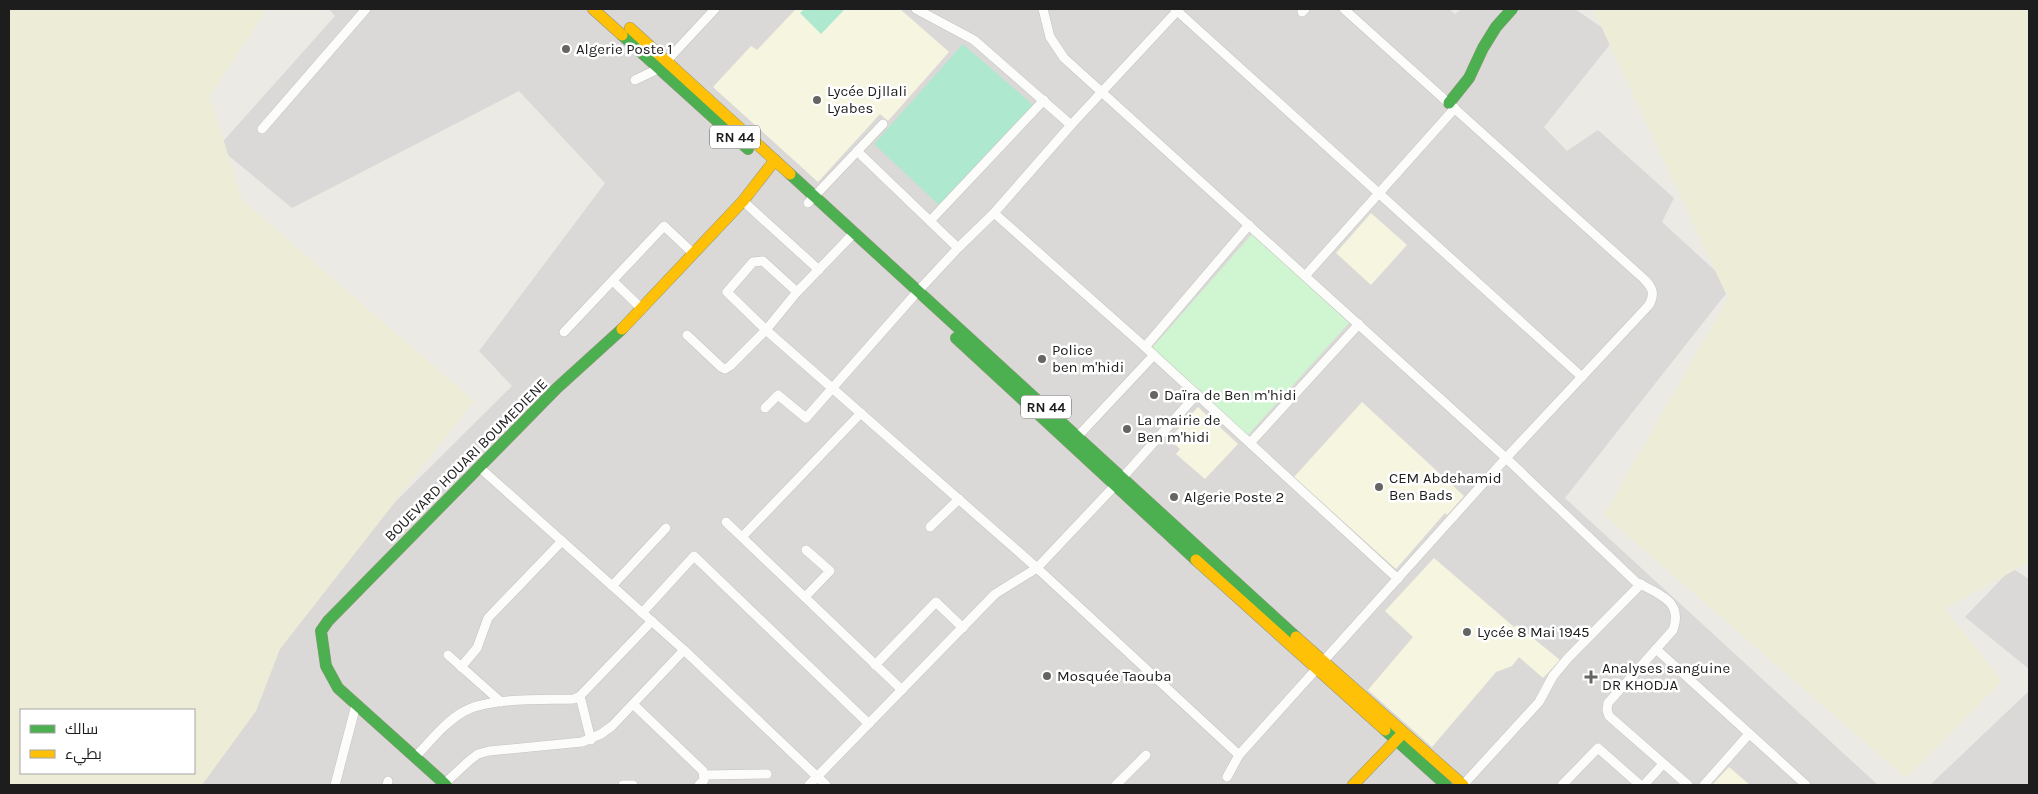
<svg xmlns="http://www.w3.org/2000/svg" width="2038" height="794" viewBox="0 0 2038 794" font-family="Karla,Cairo,sans-serif">
<rect width="100%" height="100%" fill="#eceae5"/>
<g fill="#dbd9d7">
<path d="M329,9H1449L1455,14L1461,9H1575L1616,37L1544,127L1567,151L1598,130L1674,198L1662,222L1732,286L1565,498L1878,785H181L194,773L280,616L512,386L479,351L605,183L519,91L292,208L218,147L335,16Z"/>
<path d="M2012,568L2029,579V672V669L1965,617Z"/>
<path d="M2029,691V785H1930Z"/>
</g>
<g fill="#f6f6e0">
<path d="M796,9H900L949,52L888,121L880,114L818,182L713,87L751,46L757,50Z"/>
<path d="M1371,213L1407,245L1371,285L1336,253Z"/>
<path d="M1362,402L1464,496L1447,515L1445,513L1396,569L1294,477Z"/>
<path d="M1198,407L1238,444L1205,479L1176,454L1180,449L1169,439Z"/>
<path d="M1434,558L1514,627L1517,625L1560,660L1543,678L1519,657L1512,666L1496,672L1432,747L1368,690L1413,637L1385,611Z"/>
<path d="M1729,767L1750,785H1712Z"/>
</g>
<g fill="#ededd7" fill-rule="evenodd">
<path d="M9,9H267L210,96L242,200L474,401L280,649L256,711L202,785H9ZM21,710H194V773H21Z"/>
<path d="M1593,9H2029V562L1945,609L2002,681L1906,778L1604,515L1728,298Z"/>
</g>
<path fill="#d0f5d1" d="M1252,234L1349,323L1247,436L1152,348Z"/>
<g fill="#ade8cf">
<path d="M804,9H845L821,34L800,13Z"/>
<path d="M963,44L1033,105L941,207L874,144Z"/>
</g>
<g fill="none" stroke-linecap="round" stroke-linejoin="round">
<g stroke="#c4c4c1" stroke-width="10">
<g id="street">
<path d="M916,9L974,40L1071,125"/>
<path d="M1043,9L1050,37L1064,58L1506,458L1636,582C1657,593 1684,601 1673,630L1608,703L1607,710L1609,716L1688,785"/>
<path d="M1175,9L1582,377"/>
<path d="M1302,12L1305,9"/>
<path d="M635,80L660,68L715,9"/>
<path d="M262,129L366,9"/>
<path d="M857,151L958,248"/>
<path d="M743,201L819,270"/>
<path d="M808,203L883,124"/>
<path d="M994,213L1145,347L1398,579"/>
<path d="M930,221L1044,100"/>
<path d="M1305,276L1455,108"/>
<path d="M613,281L642,309"/>
<path d="M797,292L763,261L753,262L727,292L766,330L1037,568L1239,755"/>
<path d="M564,332L664,226L694,254"/>
<path d="M687,335L721,367L725,369L730,366L766,330L797,292L854,233"/>
<path d="M1145,347L1249,225"/>
<path d="M765,408L778,395L806,418L918,291L958,248L994,213L1071,125L1179,9"/>
<path d="M1078,436L1154,355"/>
<path d="M1250,443L1359,324"/>
<path d="M479,467L684,650L826,785"/>
<path d="M726,522L902,690"/>
<path d="M930,527L959,499"/>
<path d="M742,537L861,413"/>
<path d="M612,586L666,528"/>
<path d="M805,597L830,571L806,550"/>
<path d="M642,613L694,556L869,724"/>
<path d="M1656,649L1806,785"/>
<path d="M448,655L501,702"/>
<path d="M875,665L936,602L963,628"/>
<path d="M461,667L477,648L488,618L562,541"/>
<path d="M580,696L591,740"/>
<path d="M633,704L703,771L704,780L699,785"/>
<path d="M415,757C430,742 444,723 463,712C487,697 545,700 574,699L580,696L652,621"/>
<path d="M705,775L767,774"/>
<path d="M1227,777L1239,755L1506,458L1649,305C1655,294 1653,288 1644,279L1344,9"/>
<path d="M335,785L356,705"/>
<path d="M387,785L388,781"/>
<path d="M443,785L470,760L478,754L489,751L582,742L601,734L612,726L684,650"/>
<path d="M623,785H633"/>
<path d="M809,785L995,594L1037,568L1123,477L1197,394"/>
<path d="M1116,785L1146,755"/>
<path d="M1463,785L1539,702L1553,676L1568,658L1641,584"/>
<path d="M1562,785L1598,748L1640,785"/>
<path d="M1644,785L1663,764"/>
<path d="M1704,785L1749,734"/>
</g>
</g>
<g stroke="#94967c" stroke-width="12">
<g id="fast">
<path d="M622,35L748,149"/>
<path d="M1449,103L1469,78L1483,48L1496,27L1512,9"/>
<path d="M790,174L1296,637"/>
<path d="M956,338L1196,560"/>
<path d="M1385,730L1446,785"/>
<path d="M446,785L338,688L326,666L321,631L328,621L557,388L622,329"/>
</g>
</g>
<g stroke="#94967c" stroke-width="12">
<g id="slow">
<path d="M593,9L622,35"/>
<path d="M630,28L790,174"/>
<path d="M622,329L743,201L775,160"/>
<path d="M1196,560L1385,730"/>
<path d="M1296,637L1463,785"/>
<path d="M1353,785L1403,733"/>
</g>
</g>
<use href="#street" stroke="#fcfcfb" stroke-width="9"/>
<use href="#fast" stroke="#4caf50" stroke-width="11"/>
<use href="#slow" stroke="#ffc107" stroke-width="11"/>
</g>
<g fill="#656563" stroke="#fff" stroke-width="2">
<circle cx="566" cy="49" r="5"/>
<circle cx="817" cy="100" r="5"/>
<circle cx="1042" cy="359" r="5"/>
<circle cx="1154" cy="395" r="5"/>
<circle cx="1127" cy="429" r="5"/>
<circle cx="1379" cy="487" r="5"/>
<circle cx="1174" cy="497" r="5"/>
<circle cx="1467" cy="632" r="5"/>
<circle cx="1047" cy="676" r="5"/>
<path d="M1588.5 669.5h5v5h5v5h-5v5h-5v-5h-5v-5h5z"/>
</g>
<g text-anchor="middle" stroke-width="5" stroke-linejoin="round" paint-order="stroke">
<g fill="#fff" stroke="#616161" stroke-width="1">
<rect x="710" y="125.5" width="50" height="23" rx="4"/>
<rect x="1021" y="395.5" width="50" height="23" rx="4"/>
</g>
<g font-size="14" font-weight="bold" fill="#1d1d1d">
<text x="735" y="142">RN 44</text>
<text x="1046" y="412">RN 44</text>
</g>
<g font-size="15" fill="#1d1d1d" stroke="#fff" text-anchor="start">
<text x="576" y="54">Algerie Poste 1</text>
<text x="827" y="96">Lycée Djllali<tspan x="827" dy="17">Lyabes</tspan></text>
<text x="1052" y="355">Police<tspan x="1052" dy="17">ben m'hidi</tspan></text>
<text x="1164" y="400">Daïra de Ben m'hidi</text>
<text x="1137" y="425">La mairie de<tspan x="1137" dy="17">Ben m'hidi</tspan></text>
<text x="1389" y="483">CEM Abdehamid<tspan x="1389" dy="17">Ben Bads</tspan></text>
<text x="1184" y="502">Algerie Poste 2</text>
<text x="1477" y="637">Lycée 8 Mai 1945</text>
<text x="1602" y="673">Analyses sanguine<tspan x="1602" dy="17">DR KHODJA</tspan></text>
<text x="1057" y="681">Mosquée Taouba</text>
</g>
<g font-size="15" fill="#1d1d1d" stroke="#fff">
<text transform="translate(466 460) rotate(-45)" y="5">BOUEVARD HOUARI BOUMEDIENE</text>
</g>
</g>
<rect width="2038" height="794" fill="none" stroke="#1d1d1d" stroke-width="20"/>
<rect x="20" y="709" width="175" height="65" fill="#ffffff" stroke="#a5a5a5"/>
<rect x="30" y="725" width="25" height="8" fill="#4caf50" stroke="#a5a5a5"/>
<text x="65" y="734" font-size="15" fill="#1d1d1d">سالك</text>
<rect x="30" y="750" width="25" height="8" fill="#ffc107" stroke="#a5a5a5"/>
<text x="65" y="759" font-size="15" fill="#1d1d1d">بطيء</text>
</svg>
